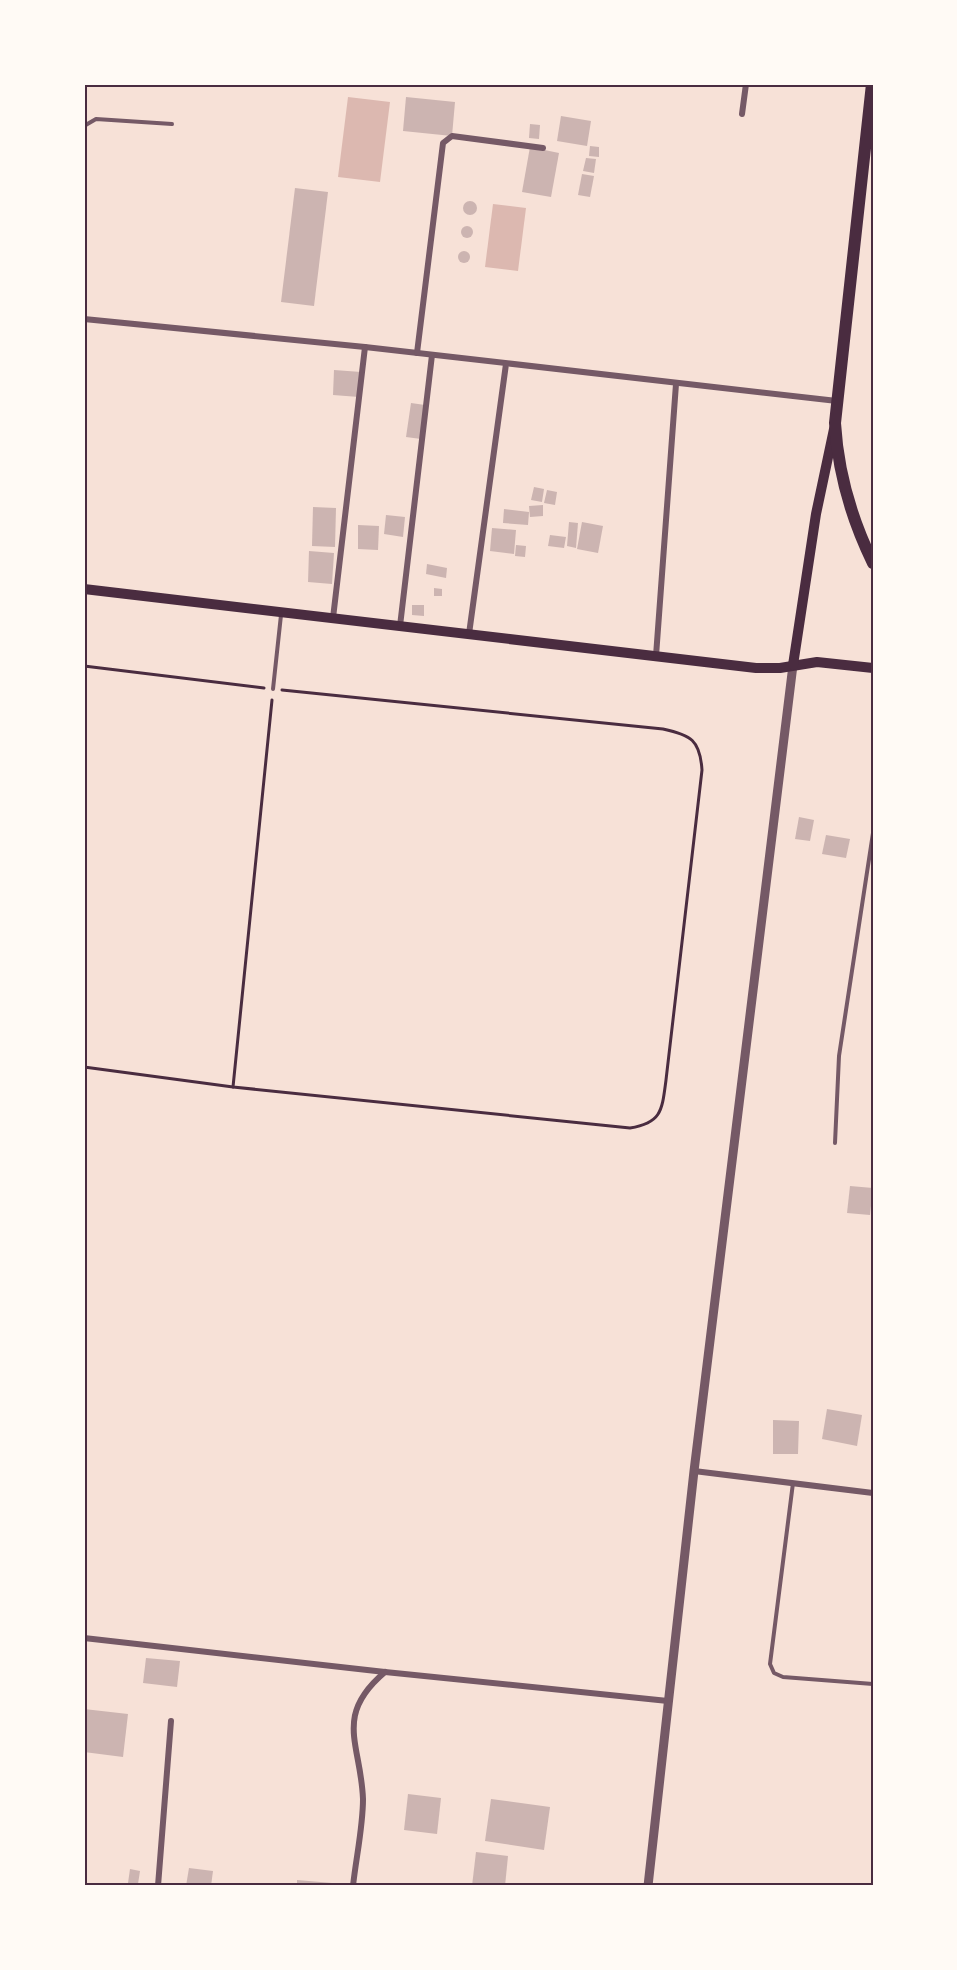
<svg xmlns="http://www.w3.org/2000/svg" width="957" height="1970" viewBox="0 0 957 1970" font-family="'Asap Condensed',sans-serif">
<rect width="100%" height="100%" fill="#f7e1d7"/>
<g fill="#dcb8b0">
<path d="M348,97L390,102L380,182L338,177Z"/>
<path d="M493,204L526,208L518,271L485,267Z"/>
</g>
<g fill="#ccb4b1">
<path d="M406,97L455,102L452,136L403,131Z"/>
<path d="M561,116L591,121L587,146L557,141Z"/>
<path d="M530,124L540,125L539,139L529,138Z"/>
<path d="M590,146L599,147V157L589,156Z"/>
<path d="M530,147L559,153L551,197L522,192Z"/>
<path d="M586,158L596,159L594,173L583,171Z"/>
<path d="M582,174L594,176L590,197L578,195Z"/>
<path d="M295,188L328,192L314,306L281,302Z"/>
<circle cx="470" cy="208" r="7"/>
<circle cx="467" cy="232" r="6"/>
<circle cx="464" cy="257" r="6"/>
<path d="M334,370L361,372L359,397L333,395Z"/>
<path d="M411,403L425,405L421,439L406,437Z"/>
<path d="M534,487L544,489L542,502L531,500Z"/>
<path d="M547,490L557,492L555,505L544,503Z"/>
<path d="M543,505V516L530,517L529,506Z"/>
<path d="M313,507L336,508L335,547L312,546Z"/>
<path d="M504,509L529,512L528,525L503,523Z"/>
<path d="M386,515L405,517L403,537L384,534Z"/>
<path d="M569,522L578,523L576,548L567,546Z"/>
<path d="M582,522L603,526L598,553L577,549Z"/>
<path d="M358,525L379,526L378,550L358,549Z"/>
<path d="M492,528L516,530L514,554L490,551Z"/>
<path d="M550,535L566,537L564,548L548,546Z"/>
<path d="M516,545L526,546L525,557L515,556Z"/>
<path d="M309,551L334,553L332,584L308,582Z"/>
<path d="M427,564L447,568L446,578L426,574Z"/>
<path d="M434,588L442,589V596H434Z"/>
<path d="M412,605H424V616L412,615Z"/>
<path d="M799,817L814,820L810,841L795,839Z"/>
<path d="M826,835L850,839L846,858L822,854Z"/>
<path d="M850,1186L873,1188L870,1215L847,1213Z"/>
<path d="M827,1409L862,1415L857,1446L822,1439Z"/>
<path d="M773,1420L799,1421L798,1454H773Z"/>
<path d="M146,1658L180,1661L177,1687L143,1683Z"/>
<path d="M84,1709L128,1714L123,1757L84,1752Z"/>
<path d="M408,1794L441,1798L437,1834L404,1830Z"/>
<path d="M491,1799L550,1807L544,1850L485,1841Z"/>
<path d="M476,1852L508,1856L505,1886H472Z"/>
<path d="M189,1868L213,1871L211,1886H186Z"/>
<path d="M130,1869L140,1871L138,1884L128,1883Z"/>
<path d="M297,1880L332,1883V1886H297Z"/>
</g>
<g fill="none" stroke-linecap="round" stroke-linejoin="round">
<g stroke="#4a2c40" stroke-width="3">
<path d="M84,666L264,688"/>
<path d="M84,1067L233,1087L630,1128C662,1123 662,1110 666,1080L702,770C700,740 691,735 663,729L282,690"/>
<path d="M233,1087L272,700"/>
</g>
<g stroke="#755966" stroke-width="4">
<path d="M84,126L96,119L172,124"/>
<path d="M273,689L281,615"/>
<path d="M835,1143L839,1056L873,833"/>
<path d="M793,1483L770,1664L774,1673L783,1677L873,1684"/>
</g>
<g stroke="#755966" stroke-width="6">
<path d="M742,114L746,84"/>
<path d="M84,319L365,347L837,401"/>
<path d="M417,353L443,143L452,136L543,148"/>
<path d="M333,618L365,347"/>
<path d="M400,626L432,355"/>
<path d="M469,634L506,364"/>
<path d="M656,656L676,384"/>
<path d="M694,1471L873,1493"/>
<path d="M84,1638L385,1672L668,1701"/>
<path d="M158,1886L171,1721"/>
<path d="M353,1886C356,1858 363,1827 363,1799C361,1744 333,1716 385,1672"/>
</g>
<path stroke="#755966" stroke-width="9" d="M648,1886L694,1471L793,665"/>
<g stroke="#4a2c40" stroke-width="10">
<path d="M84,589L756,668H780L817,662L873,668"/>
<path d="M793,665L816,514L834,429"/>
</g>
<path stroke="#4a2c40" stroke-width="12" d="M872,84L835,423C838,473 851,518 873,563"/>
</g>
<rect width="957" height="1970" fill="none" stroke="#fffaf5" stroke-width="171"/>
<rect x="86" y="86" width="786" height="1798" fill="none" stroke="#4a2c40" stroke-width="2"/>
</svg>
